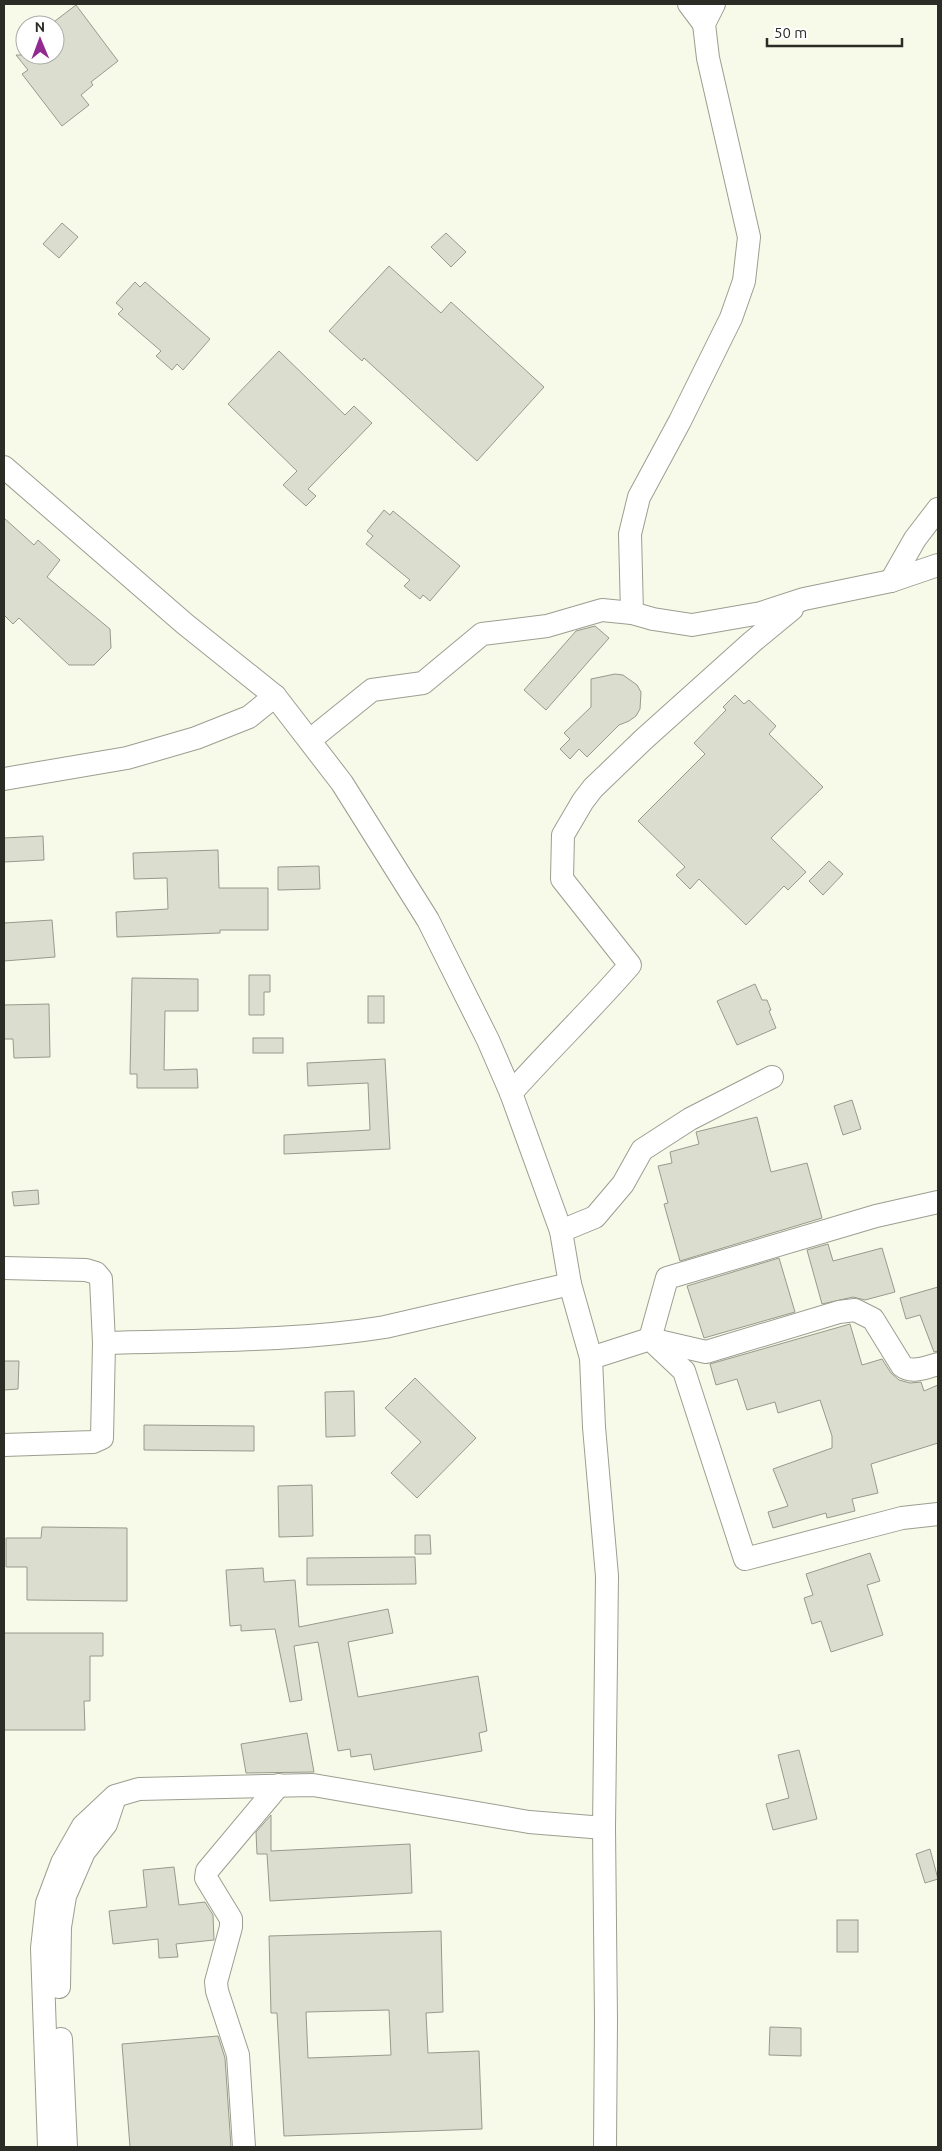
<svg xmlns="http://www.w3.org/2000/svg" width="942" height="2151" viewBox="0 0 942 2151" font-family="Ubuntu,sans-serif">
<rect width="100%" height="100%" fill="#f7f9e9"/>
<g fill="#dbdecf" stroke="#989a8c" fill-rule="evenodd">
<path d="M76,5L118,61L91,82L93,85L81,95L89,105L62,126L22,74L28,70L16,55H55V21Z"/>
<path d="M62,223L78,237L59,258L43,244Z"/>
<path d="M446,233L466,252L451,267L431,247Z"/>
<path d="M389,266L441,313L451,302L544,387L477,461L364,358L362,361L329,331Z"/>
<path d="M135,282L140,287L145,282L210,339L183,370L177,364L172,370L156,356L161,351L118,314L123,309L116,303Z"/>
<path d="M279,351L345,415L354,406L372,423L308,489L316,496L306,506L283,485L297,471L228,404Z"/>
<path d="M384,510L390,515L393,511L460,566L430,601L423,595L420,599L404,586L410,580L366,544L373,536L367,531Z"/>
<path d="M4,518L34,545L38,540L60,560L47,577L110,629L111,648L94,665H69L19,618L13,624L4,615Z"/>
<path d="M595,626L609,638L546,710L524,690L576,631Z"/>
<path d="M615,674L623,675L637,685L641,692L640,709L636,716L629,721L619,725L587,757L579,749L570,759L560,749L570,739L564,733L591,707V679Z"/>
<path d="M735,695L744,704L749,700L776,726L769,734L823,787L771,838L806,872L788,890L784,886L746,925L699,879L690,889L676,875L685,867L638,821L705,754L694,743L726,710L723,707Z"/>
<path d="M43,836L44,860L4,862V838Z"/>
<path d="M218,850L219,888H268V930H220V933L117,937L116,912L168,909L167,878L134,879L133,853Z"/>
<path d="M829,861L843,874L823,895L809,881Z"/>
<path d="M319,866L320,889L278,890V867Z"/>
<path d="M52,920L55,957L4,961V923Z"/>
<path d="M249,975H270V992H264V1015H249Z"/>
<path d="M132,978L198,979V1011H165L164,1070L197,1069L198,1088H137V1074H130Z"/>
<path d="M755,984L762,1000H767L771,1010L769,1011L776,1028L737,1045L717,1001Z"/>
<rect x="368" y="996" width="16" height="27"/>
<path d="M49,1004L50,1057L14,1058L13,1039H4V1005Z"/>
<rect x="253" y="1038" width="30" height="15"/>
<path d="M385,1059L390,1149L284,1154V1135L370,1130L368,1083L308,1086L307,1063Z"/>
<path d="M852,1100L861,1129L843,1135L834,1106Z"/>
<path d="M757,1117L771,1172L807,1163L822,1218L680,1261L664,1204L668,1203L658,1166L672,1163L670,1152L699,1144L696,1132Z"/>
<path d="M38,1190L39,1204L14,1206L12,1192Z"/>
<path d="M828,1244L833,1261L882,1248L895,1292L865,1300L853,1297L822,1304L807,1250Z"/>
<path d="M779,1258L795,1312L704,1338L687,1286Z"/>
<path d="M938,1287V1351L934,1352L920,1315L906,1319L900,1298Z"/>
<path d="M850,1324L862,1365L882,1359L891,1373L899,1380L910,1383L921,1382L924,1391L938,1385V1443L871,1464L878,1493L852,1499L855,1511L827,1518L826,1513L773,1528L768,1512L788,1506L773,1469L832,1448V1436L820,1400L778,1413L775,1402L747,1410L737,1379L716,1385L710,1364Z"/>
<path d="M4,1361H19L18,1389L4,1390Z"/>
<path d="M415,1378L476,1438L417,1498L391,1473L421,1442L385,1408Z"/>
<path d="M354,1391L355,1436L326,1437L325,1392Z"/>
<path d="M144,1425L254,1426V1451L144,1450Z"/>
<path d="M312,1485L313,1536L279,1537L278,1486Z"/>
<path d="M42,1527L127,1528V1601L27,1600V1567H6V1538H41Z"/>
<path d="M415,1535H430L431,1554H415Z"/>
<path d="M870,1553L880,1581L867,1585L883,1635L831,1652L821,1621L812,1624L804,1598L813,1595L806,1574Z"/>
<path d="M415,1557L416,1584L307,1585V1558Z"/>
<path d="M263,1568L264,1582L295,1580L299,1627L388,1609L393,1633L348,1642L358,1697L478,1676L487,1731L479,1733L482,1751L374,1770L371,1754L351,1757L350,1749L338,1751L318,1642L294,1646L302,1700L290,1702L275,1629L241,1631V1625L230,1626L226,1570Z"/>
<path d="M4,1633H103V1656H90V1701H84L85,1730H4Z"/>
<path d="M307,1733L314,1772L246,1773L241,1744Z"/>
<path d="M799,1750L817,1819L773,1830L766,1804L789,1798L778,1755Z"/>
<path d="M271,1815V1851L410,1844L412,1893L270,1901L267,1854H257L256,1832Z"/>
<path d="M930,1849L938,1879L925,1883L916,1854Z"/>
<path d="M174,1867L179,1905L205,1902L213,1915L214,1940L176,1944L178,1957L159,1958L158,1939L113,1944L109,1911L147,1907L143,1870Z"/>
<rect x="837" y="1920" width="21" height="32"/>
<path d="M441,1931L443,2012L426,2013L428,2053L479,2051L482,2129L284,2136L277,2013H271L269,1936ZM389,2010L391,2055L308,2058L306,2012Z"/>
<path d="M770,2027L801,2028V2056L769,2055Z"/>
<path d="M218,2036L225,2058L231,2147H130L122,2044Z"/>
</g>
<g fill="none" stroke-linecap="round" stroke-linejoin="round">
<g stroke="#9c9e90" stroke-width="24">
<g id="minor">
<path d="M689,4L704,24"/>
<path d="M4,467L185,624L275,696L342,783L428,920L488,1040L511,1093L561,1231L570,1284L591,1358L594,1427L607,1576L604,1828L606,2020L605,2147"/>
<path d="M891,581L915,539L938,509"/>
<path d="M632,613L630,534L639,497L680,421L731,318L744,281L749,237L708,58L704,24L714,4"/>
<path d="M310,740L372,690L423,683L482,634L547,626L602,610L632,613L653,619L692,625L761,613L804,599L891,581L938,565"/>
<path d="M4,779L127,758L196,738L249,717L275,696"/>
<path d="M511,1093C550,1049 592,1009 630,965L562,879L563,835L583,801L593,788L644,739L752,642L792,609"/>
<path d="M938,1202L876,1216L667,1278L650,1339L706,1352L839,1312L855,1310L873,1319L902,1366C912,1374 927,1367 938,1364"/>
<path d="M561,1231L595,1217L623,1184L642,1150L690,1119L772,1077"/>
<path d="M4,1268L86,1270L96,1273L101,1279L104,1343L102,1438L93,1442L4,1445"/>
<path d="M104,1343C197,1340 293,1342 385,1327L570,1284"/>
<path d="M591,1358L650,1339L684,1371L745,1559L902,1518L938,1514"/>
<path d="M59,1987L60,1927L65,1896L84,1852L106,1824L114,1800"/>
<path d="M61,2039L66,2147"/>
<path d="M49,2147L42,1948L47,1903L62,1863L83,1826L115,1796L139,1789L313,1785L529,1822L604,1828"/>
<path d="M244,2147L238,2055L217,1991L216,1982L231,1927V1919L206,1878L207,1871L279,1785"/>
</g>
</g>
<use href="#minor" stroke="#fff" stroke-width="22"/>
</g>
<rect width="942" height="2151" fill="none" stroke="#2c2c27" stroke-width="10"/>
<g transform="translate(40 40) rotate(359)"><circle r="24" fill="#ffffff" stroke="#ababa9"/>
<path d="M0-4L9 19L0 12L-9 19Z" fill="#912b91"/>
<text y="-8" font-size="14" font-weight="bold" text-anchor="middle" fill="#2c2c27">N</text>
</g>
<path d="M767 38v8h135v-8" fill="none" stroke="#2c2c27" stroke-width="2.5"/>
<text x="774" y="38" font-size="15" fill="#2c2c27" stroke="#ffffff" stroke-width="4" paint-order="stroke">50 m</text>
</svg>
